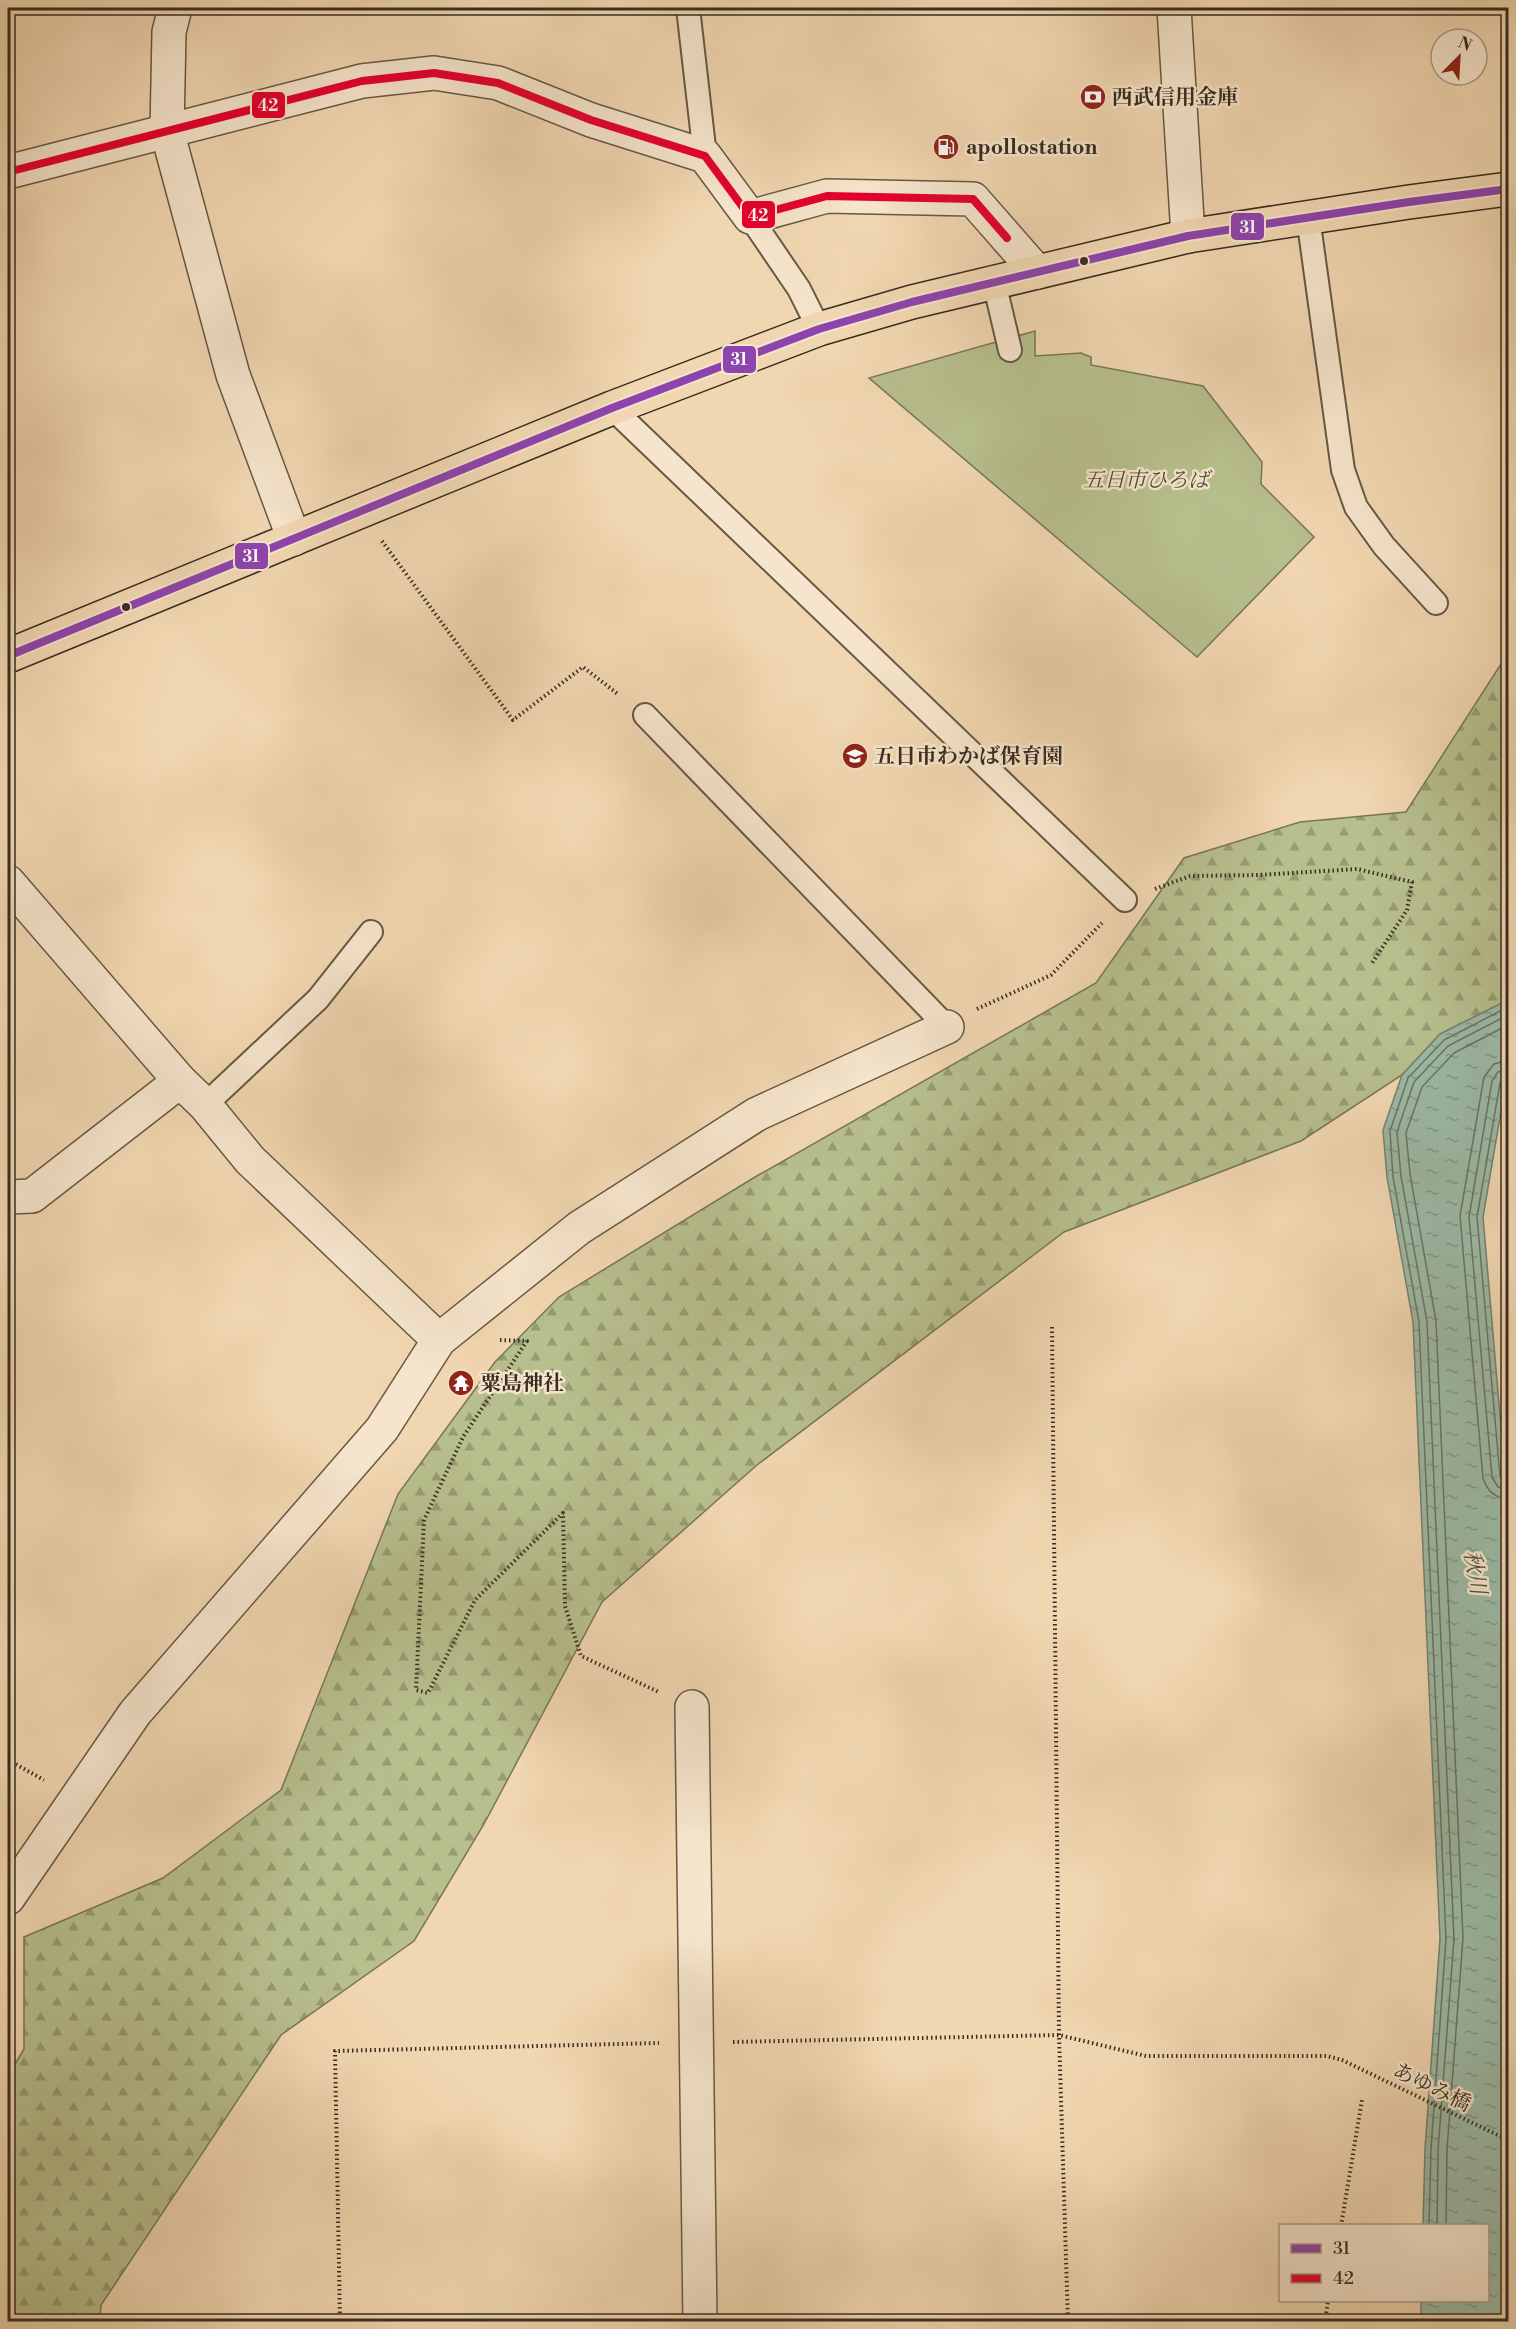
<svg xmlns="http://www.w3.org/2000/svg" width="1516" height="2329" viewBox="0 0 1516 2329" font-family="'Libre Bodoni','Noto Serif JP',serif">
<defs>
<pattern id="forest-firs" width="22" height="20" patternUnits="userSpaceOnUse" patternTransform="scale(1.5)"><rect width="22" height="20" fill="#b7bf8d"/><path d="M5 1l3.5 6h-7zM16 11l3.5 6h-7z" fill="#969c73"/></pattern>
<pattern id="water-ripples" width="26" height="14" patternUnits="userSpaceOnUse" patternTransform="scale(1.5)"><rect width="26" height="14" fill="#9cbaa6"/><path d="M2 4q2-2 4 0t4 0M15 11q2-2 4 0t4 0" fill="none" stroke="#809887"/></pattern>
</defs>
<rect width="100%" height="100%" fill="#f1d7b1"/>
<filter id="stains"><feTurbulence type="fractalNoise" baseFrequency=".00333" numOctaves="4"/><feColorMatrix values="0 0 0 0 .2 0 0 0 0 .09 0 0 0 0 .02 0 0 0 .5 -.17"/></filter>
<radialGradient id="worn" r=".72"><stop offset=".6" stop-color="#630" stop-opacity="0"/><stop offset="1" stop-color="#630" stop-opacity=".3"/></radialGradient>
<path fill="url(#forest-firs)" stroke="#787657" stroke-width="1.5" d="M1508,653V1000L1440,1034L1402,1075L1301,1141L1064,1232L757,1465L602,1602L484,1824L414,1941L281,2035L101,2305L100,2321H8V2076L24,2049V1937L163,1878L281,1790L398,1494L495,1362L559,1297L755,1177L1096,983L1184,858L1300,822L1406,812Z"/>
<path fill="#b7bf8d" stroke="#787657" stroke-width="1.5" d="M1035,331V356L1081,353L1091,357V365L1203,386L1262,462L1261,484L1314,537L1197,657L869,378Z"/>
<path fill="url(#water-ripples)" stroke="#748271" stroke-width="1.5" d="M1508,1000V1080L1506,1082L1483,1217L1508,1509V2321H1421V2301L1488,2300V2226L1423,2225L1425,2149L1440,1939L1413,1322L1387,1177L1383,1130L1402,1075L1440,1034Z"/>
<g fill="none" stroke-linecap="round" stroke-linejoin="round">
<g stroke="#6a7464" stroke-width="1.5">
<path d="M1508,1060L1494,1064L1484,1077L1460,1216L1483,1478C1487,1491 1495,1498 1508,1499"/>
<path d="M1508,1069L1498,1072L1492,1081L1469,1217L1492,1477L1498,1487L1508,1490"/>
<path d="M1508,1077L1503,1078L1500,1083L1477,1217L1500,1476L1502,1481L1508,1482"/>
<path d="M1429,2226L1431,2149L1446,1939L1419,1322L1393,1177L1390,1131L1408,1078L1444,1040L1508,1007"/>
<path d="M1437,2226L1438,2150L1454,1939L1427,1322L1401,1176L1397,1132L1414,1082L1448,1046L1508,1015"/>
<path d="M1446,2226L1447,2150L1463,1938L1436,1321L1410,1174L1406,1133L1422,1087L1454,1053L1508,1025"/>
</g>
<g stroke="#665845" stroke-width="26">
<g id="service">
<path d="M688,8L705,156"/>
<path d="M750,217L799,289L819,329"/>
<path d="M1308,217L1343,470L1356,507L1384,546L1436,603"/>
<path d="M994,282L1010,350"/>
<path d="M612,408L1125,900"/>
<path d="M645,715L947,1027"/>
<path d="M205,1105L318,999L371,932"/>
</g>
</g>
<g stroke="#665845" stroke-width="36">
<g id="minor">
<path d="M175,8L169,32L167,131L233,375L294,539"/>
<path d="M1174,8L1188,236"/>
<path d="M8,172L362,81L434,73L498,83L591,120L705,156L750,217L827,196L973,199L1037,272"/>
<path d="M8,882L180,1081L205,1105L250,1160L439,1340"/>
<path d="M8,1197L32,1196L180,1081"/>
<path d="M692,1707L700,2322"/>
<path d="M8,1898L135,1713L382,1429L439,1340L579,1228L757,1114L947,1027"/>
</g>
</g>
<g stroke="#382d21" stroke-width="36">
<path id="primary" d="M8,656L612,408L819,329L912,302L1188,236L1409,202L1508,189"/>
</g>
<g stroke="#382d21" stroke-width="4" stroke-dasharray="1.5 3" stroke-linecap="butt">
<path d="M382,541L513,720L583,667L619,695"/>
<path d="M1155,889L1190,876L1259,875L1357,869L1412,882L1407,910L1372,963"/>
<path d="M977,1009L1051,975L1102,923"/>
<path d="M1052,1327L1059,2035L1068,2322"/>
<path d="M500,1340L527,1341L463,1437L424,1520L416,1690L428,1693L475,1600L563,1513L565,1606L581,1656L659,1692"/>
<path d="M8,1760L44,1780"/>
<path d="M733,2042L1059,2035L1146,2056H1327L1342,2060L1508,2140"/>
<path d="M1341,2226L1362,2100"/>
<path d="M340,2322L335,2051L659,2043"/>
<path d="M1325,2322L1328,2300"/>
</g>
<use href="#service" stroke="#f6e5cc" stroke-width="22"/>
<use href="#minor" stroke="#f6e5cc" stroke-width="33"/>
<use href="#primary" stroke="#f1d7b1" stroke-width="33"/>
<g stroke="#f6e5cc" stroke-width="12">
<path id="bus-1" d="M8,656L612,408L819,329L912,302L1188,236L1409,202L1508,189"/>
</g>
<g stroke="#f6e5cc" stroke-width="12">
<path id="bus-2" d="M8,172L362,81L434,73L498,83L591,120L705,156L750,217L827,196L973,199L1007,238"/>
</g>
<use href="#bus-1" stroke="#8e44ad" stroke-width="8"/>
<use href="#bus-2" stroke="#e4002b" stroke-width="8"/>
</g>
<defs>
<g id="bank-disc" transform="scale(1.35)"><circle r="9.5" fill="#8f2418" stroke="#f6e5cc"/><path d="M-6-4H6V4H-6ZM0-2.3a2.3 2.3 0 1 0 0 4.6a2.3 2.3 0 1 0 0-4.6Z" fill="#fff"/></g>
<g id="fuel-disc" transform="scale(1.35)"><circle r="9.5" fill="#8f2418" stroke="#f6e5cc"/><path d="M-5.5-6h7V0h2V4h1.3V-2.5L3-4.5l.8-.8L6-3V5H2.5V1h-1V6h-7ZM-4.2-4.7v3.2H.2V-4.7Z" fill="#fff"/></g>
<g id="school-disc" transform="scale(1.35)"><circle r="9.5" fill="#8f2418" stroke="#f6e5cc"/><path d="M0-5L7-2L0 1L-7-2ZM-4 1L0 2.5L4 1V4Q0 6-4 4Z" fill="#fff"/></g>
<g id="temple-disc" transform="scale(1.35)"><circle r="9.5" fill="#8f2418" stroke="#f6e5cc"/><path d="M0-6L5-2H3V0L6.5 2.5H4V6H1.5V3h-3V6H-4V2.5H-6.5L-3 0V-2H-5Z" fill="#fff"/></g>
</defs>
<g fill-rule="evenodd">
<use href="#bank-disc" x="1093" y="97"/>
<use href="#fuel-disc" x="946" y="147"/>
<use href="#school-disc" x="855" y="756"/>
<use href="#temple-disc" x="461" y="1383"/>
</g>
<g fill="#382d21" stroke="#f6e5cc" stroke-width="2">
<circle cx="1084" cy="261" r="5"/>
<circle cx="126" cy="607" r="5"/>
</g>
<g text-anchor="middle" stroke-width="5" stroke-linejoin="round" paint-order="stroke">
<g font-size="21" font-weight="bold" fill="#382d21" stroke="#f6e5cc" text-anchor="start">
<text x="1112" y="104">西武信用金庫</text>
<text x="966" y="154">apollostation</text>
<text x="874" y="763">五日市わかば保育園</text>
<text x="480" y="1390">粟島神社</text>
</g>
<g font-size="21" font-style="italic" fill="#514a37" stroke="#f6e5cc">
<text x="1146" y="487">五日市ひろば</text>
</g>
<g font-size="21" fill="#382d21" stroke="#f6e5cc">
<text transform="translate(1432 2087) rotate(26)" y="7">あゆみ橋</text>
</g>
<g font-size="22" font-style="italic" fill="#515042" stroke="#f6e5cc">
<text transform="translate(1476 1572) rotate(80)" y="8">秋川</text>
</g>
</g>
<g stroke="#f6e5cc" stroke-width="2">
<rect x="251" y="91" width="35" height="28" rx="6" fill="#e4002b"/>
<rect x="741" y="200" width="35" height="29" rx="6" fill="#e4002b"/>
<rect x="1230" y="212" width="35" height="29" rx="6" fill="#8e44ad"/>
<rect x="722" y="345" width="35" height="29" rx="6" fill="#8e44ad"/>
<rect x="234" y="542" width="35" height="28" rx="6" fill="#8e44ad"/>
</g>
<g font-size="16" text-anchor="middle" font-weight="bold" fill="#fff">
<text x="268" y="111">42</text>
<text x="758" y="221">42</text>
<text x="1248" y="233">31</text>
<text x="739" y="365">31</text>
<text x="251" y="562">31</text>
</g>
<rect width="1516" height="2329" fill="none" stroke="#f1d7b1" stroke-width="30"/>
<rect x="9" y="9" width="1498" height="2311" fill="none" stroke="#382d21" stroke-width="3"/>
<rect x="15" y="15" width="1486" height="2299" fill="none" stroke="#382d21" stroke-width="1.5"/>
<rect x="1279" y="2224" width="210" height="78" fill="#f6e5cc" stroke="#aa9b88" stroke-width="1.5"/>
<rect x="1291" y="2244" width="30" height="9" fill="#8e44ad" stroke="#aa9b88" stroke-width="1.5"/>
<text x="1333" y="2254" font-size="18" fill="#382d21">31</text>
<rect x="1291" y="2274" width="30" height="9" fill="#e4002b" stroke="#aa9b88" stroke-width="1.5"/>
<text x="1333" y="2284" font-size="18" fill="#382d21">42</text>
<g transform="translate(1459 57) rotate(24)"><circle r="28" fill="#f6e5cc" stroke="#aa9b88" stroke-width="1.5"/>
<path d="M0-4.5L10 22L0 15L-10 22Z" fill="#8f2418"/>
<text y="-9" font-size="16" font-weight="bold" text-anchor="middle" fill="#382d21">N</text>
</g>
<rect width="100%" height="100%" filter="url(#stains)"/>
<rect width="100%" height="100%" fill="url(#worn)"/>
</svg>
